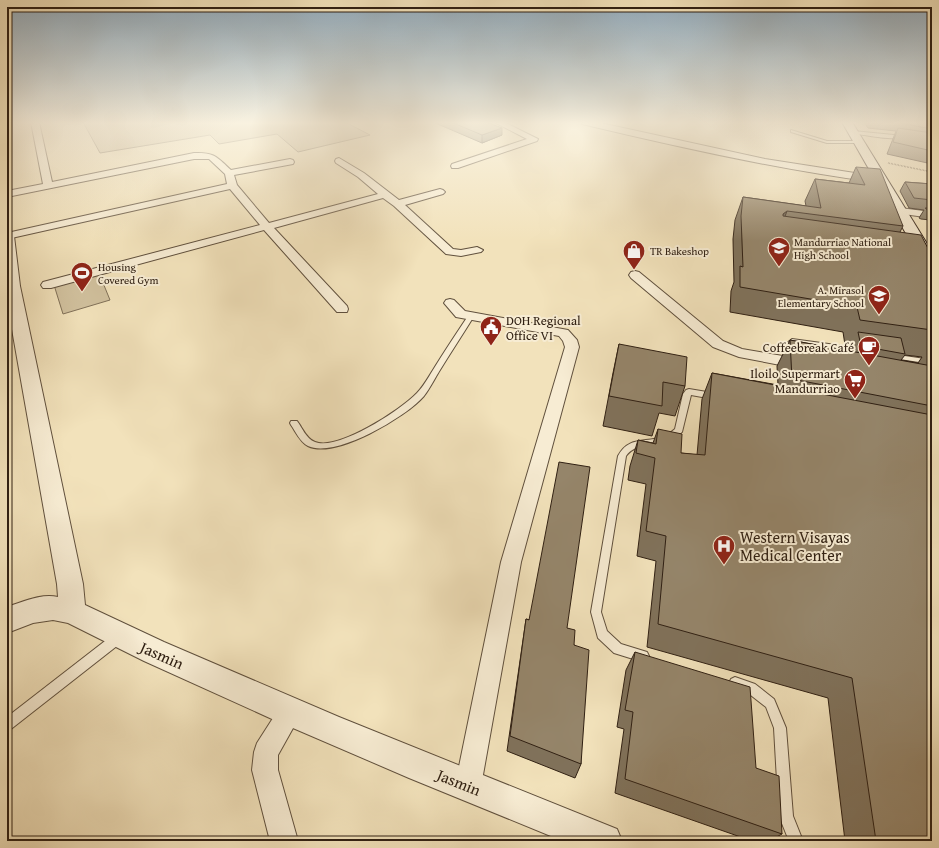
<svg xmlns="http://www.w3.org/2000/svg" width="939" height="848" viewBox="0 0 939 848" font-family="'Gentium Book Plus',serif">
<rect width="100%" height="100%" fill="#f2e2bb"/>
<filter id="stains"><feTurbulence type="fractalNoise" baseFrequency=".005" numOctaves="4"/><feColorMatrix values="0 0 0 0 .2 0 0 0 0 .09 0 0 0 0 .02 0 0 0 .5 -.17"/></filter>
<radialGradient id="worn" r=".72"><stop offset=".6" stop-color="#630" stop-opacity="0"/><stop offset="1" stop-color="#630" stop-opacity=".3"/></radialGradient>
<g fill="#d1c19e" stroke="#807058">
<path d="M83,122H345L370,135L298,152L277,134L219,144L210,135L100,153Z"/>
<path d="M99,273L110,300L63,314L54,285Z"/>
</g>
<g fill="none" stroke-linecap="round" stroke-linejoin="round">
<g stroke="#60503d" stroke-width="2">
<g id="service">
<path d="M791,130L827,141H859L861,142L859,143H827L791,132Z"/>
<path d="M853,131L904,136L906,137C897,141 863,135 852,133Z"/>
<path d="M471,314L474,316C463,334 451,352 440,370C435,378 430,388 424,396C406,417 335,459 308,446C300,442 296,432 291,425L290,423L291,421H297C302,427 306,439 315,442C338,451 401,410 417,393C423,387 428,378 433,370C444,352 456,334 468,316Z"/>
<path d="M792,339L858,348L861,350L858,352L794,343V348L791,350L788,348L787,343Z"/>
<path d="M891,354L932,360V364L893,358H891L889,356Z"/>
<path d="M689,389L713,393L717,396L713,399L691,395L682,432C678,435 674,439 669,441C654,447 636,442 626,456L601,612L607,631L621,644L647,652L649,656L647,660L643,662L614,653L598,638L591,612L618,456C629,436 644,443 662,437C667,436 671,432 675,429L683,394L686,390Z"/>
<path d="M118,633L122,634L123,638L122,642L11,729L7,731V717L114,634Z"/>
<path d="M735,677L755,684L774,699L786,728L793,816L803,841H789L779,816L774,728L766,707L748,693L731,687L729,683L731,679Z"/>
</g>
</g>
<g stroke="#60503d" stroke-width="2">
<g id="minor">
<path d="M31,122H39L52,182L194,153C214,152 217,157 231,170L290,159L293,160L294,162L293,164L234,175L237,185L269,223L378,194L358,177L336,163L335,161L336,159L339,158L364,173L399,200L440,189L443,190L445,192L443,194L405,205L453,249L461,250L477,247L483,250L481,252L461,256L446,254L394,206L383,198L274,228L347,306L348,309L347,312H337L264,230L51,288H43L41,285L43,282L260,225L230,189L7,239V233L227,184L225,174L209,159H194L7,197V191L43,184Z"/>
<path d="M494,122H504L538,139L537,141L458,168H452L451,166L452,164L527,139Z"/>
<path d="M581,122H596L765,159L874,176L879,179L874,182C776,169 679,147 582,124Z"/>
<path d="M900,208L932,212V218L896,213L895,211Z"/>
<path d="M635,271L639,272L723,341L742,349L801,359L806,361L808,364L806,367L801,369L739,357L713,347L631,278L629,275L631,272Z"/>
<path d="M450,299L454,300L465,311L568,330L577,340L579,347L521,562L481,786L477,795L468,799L459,795L455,786L501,562L565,347L563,341L559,336L456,317L444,303L446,300Z"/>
<path d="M290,700L298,704L302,712L278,755V770L298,841H270L252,770L254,752L257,743L282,704Z"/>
</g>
</g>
<g stroke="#60503d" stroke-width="2">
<path id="tertiary" d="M7,232L12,233L14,236L20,286L83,584L85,605L164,642L339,717L617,829L622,841H563L409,778L272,719L144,661L68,623L53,620L33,623L7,633V607C23,602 41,593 58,597L57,584L7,301Z"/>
</g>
<g stroke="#302013" stroke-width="2">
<path id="secondary" d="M842,122H852L932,252V270L926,268L924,265Z"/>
</g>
<path stroke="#302013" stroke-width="1.5" stroke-dasharray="0.5 1" stroke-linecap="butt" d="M888,163L932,172"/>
<use href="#service" fill="#f7ecd3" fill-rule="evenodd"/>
<use href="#minor" fill="#f7ecd3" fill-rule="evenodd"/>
<use href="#tertiary" fill="#f7ecd3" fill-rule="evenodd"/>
<use href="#secondary" fill="#f7ecd3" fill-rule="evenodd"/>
</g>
<g fill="#80725b" stroke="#302013" fill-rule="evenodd">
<path d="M433,122H486L502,135L482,143Z"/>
<path d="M864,122H932V164L887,154L896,131L868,128Z"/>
<path d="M856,167L903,226L900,232L932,256V841H845L828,698L647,647L656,561L637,556L646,484L628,480L630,466L638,440L653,443L658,429L681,453L697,455L702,399L712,373L778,385L777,366L790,340L848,351L850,346L845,345L843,332L730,312L731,291L734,282L733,239L735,220L743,197L806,206L805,201L815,179L849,183ZM905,355L922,357L918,363L901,360Z"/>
<path d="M905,182L932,184V224L930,220L921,219L919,218L924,210L909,208L900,191Z"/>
<path d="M619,344L685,386L675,416L659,413L652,436L603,426L613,373Z"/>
<path d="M526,619L567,628L574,645L581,764L575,778L507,751Z"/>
<path d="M635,652L756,768L782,834L769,841H752L615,793L624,729L617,727L626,670Z"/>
</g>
<g fill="#685d4a" stroke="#302013">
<path d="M502,128V135L482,143V135Z"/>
<path d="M787,211L778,235L783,214Z"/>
</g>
<g fill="#95856a" stroke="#302013">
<path d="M451,122H486L502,128L482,135Z"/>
<path d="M900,122H932V129L900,123Z"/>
<path d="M898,128L932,133V151L893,142Z"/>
<path d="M856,167L880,169L903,226L787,211L783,214V216L921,235L932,256V330L860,320L857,307L740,287V266L743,267L741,216L743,197L821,208L815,179L865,185Z"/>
<path d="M905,182L932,184V200L914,198Z"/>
<path d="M925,208H932V210L926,209Z"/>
<path d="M858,332L901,338L905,354L861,346Z"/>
<path d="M790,340L932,366V406L792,379Z"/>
<path d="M619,344L687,357L685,386L663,382L662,406L609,396Z"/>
<path d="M712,373L932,415V841H876L852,678L658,624L666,536L646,531L655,458L636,453L638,440L656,444L658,429L682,434L681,453L705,455Z"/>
<path d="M559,462L590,467L567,628L575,630L574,645L589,650L581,764L510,736L526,619L529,620Z"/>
<path d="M635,652L750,687L756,768L779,776L782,834L625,779L633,712L625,710Z"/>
</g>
<linearGradient id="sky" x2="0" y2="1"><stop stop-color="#91acbf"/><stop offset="0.51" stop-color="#f9f2e0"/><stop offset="1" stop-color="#f9f2e0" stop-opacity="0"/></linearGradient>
<rect width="939" height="241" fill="url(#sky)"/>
<defs>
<g id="school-pin" transform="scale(1.15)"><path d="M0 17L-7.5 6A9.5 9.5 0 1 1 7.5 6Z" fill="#8f2418" stroke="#f7ecd3"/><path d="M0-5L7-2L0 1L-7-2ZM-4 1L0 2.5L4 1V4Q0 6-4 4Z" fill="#fff"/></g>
<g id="shop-pin" transform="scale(1.15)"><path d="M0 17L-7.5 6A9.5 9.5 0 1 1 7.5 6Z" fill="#8f2418" stroke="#f7ecd3"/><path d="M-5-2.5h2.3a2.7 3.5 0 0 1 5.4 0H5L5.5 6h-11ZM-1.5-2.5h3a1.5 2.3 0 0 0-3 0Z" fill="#fff"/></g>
<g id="stadium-pin" transform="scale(1.15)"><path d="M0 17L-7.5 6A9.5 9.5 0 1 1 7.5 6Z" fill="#8f2418" stroke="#f7ecd3"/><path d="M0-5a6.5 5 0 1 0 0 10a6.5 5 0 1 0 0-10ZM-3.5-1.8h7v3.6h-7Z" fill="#fff"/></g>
<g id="civic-pin" transform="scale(1.15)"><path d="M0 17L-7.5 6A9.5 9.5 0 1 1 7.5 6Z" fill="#8f2418" stroke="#f7ecd3"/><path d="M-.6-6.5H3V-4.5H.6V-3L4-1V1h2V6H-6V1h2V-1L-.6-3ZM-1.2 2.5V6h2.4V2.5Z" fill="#fff"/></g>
<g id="cafe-pin" transform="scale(1.15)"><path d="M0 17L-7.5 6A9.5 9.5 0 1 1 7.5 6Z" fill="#8f2418" stroke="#f7ecd3"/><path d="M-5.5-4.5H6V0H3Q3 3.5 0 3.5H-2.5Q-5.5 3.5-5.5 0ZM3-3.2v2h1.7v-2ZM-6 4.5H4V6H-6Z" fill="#fff"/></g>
<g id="supermarket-pin" transform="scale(1.15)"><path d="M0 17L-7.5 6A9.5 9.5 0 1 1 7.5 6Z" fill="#8f2418" stroke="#f7ecd3"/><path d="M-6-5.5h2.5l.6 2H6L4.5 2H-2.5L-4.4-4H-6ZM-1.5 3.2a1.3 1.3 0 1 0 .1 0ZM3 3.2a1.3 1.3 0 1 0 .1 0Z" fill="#fff"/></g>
<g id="hospital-pin" transform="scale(1.15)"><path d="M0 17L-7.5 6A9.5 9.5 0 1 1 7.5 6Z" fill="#8f2418" stroke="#f7ecd3"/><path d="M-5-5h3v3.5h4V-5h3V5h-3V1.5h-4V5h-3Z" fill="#fff"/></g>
</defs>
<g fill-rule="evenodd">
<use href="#school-pin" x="779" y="248"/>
<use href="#shop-pin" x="634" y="251"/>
<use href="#stadium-pin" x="82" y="273"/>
<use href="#school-pin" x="879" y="296"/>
<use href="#civic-pin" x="491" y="327"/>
<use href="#cafe-pin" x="869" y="347"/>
<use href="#supermarket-pin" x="855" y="380"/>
<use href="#hospital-pin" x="724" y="546"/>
</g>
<g text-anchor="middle" stroke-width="4" stroke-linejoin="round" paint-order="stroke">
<g font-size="11" fill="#302013" stroke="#f7ecd3" text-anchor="start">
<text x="794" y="246">Mandurriao National<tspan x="794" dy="13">High School</tspan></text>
<text x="650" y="255">TR Bakeshop</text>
<text x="98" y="271">Housing<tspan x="98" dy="13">Covered Gym</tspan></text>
<text x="864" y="294" text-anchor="end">A. Mirasol<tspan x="864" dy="13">Elementary School</tspan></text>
</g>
<g font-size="13" fill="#302013" stroke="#f7ecd3" text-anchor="end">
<text x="506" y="325" text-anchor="start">DOH Regional<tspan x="506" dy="15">Office VI</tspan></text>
<text x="854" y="352">Coffeebreak Café</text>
<text x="840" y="378">Iloilo Supermart<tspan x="840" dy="15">Mandurriao</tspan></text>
</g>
<g font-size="16" fill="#302013" stroke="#f7ecd3" text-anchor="start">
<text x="740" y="543">Western Visayas<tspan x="740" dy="18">Medical Center</tspan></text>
</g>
<g font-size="16" fill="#302013" stroke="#f7ecd3">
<text transform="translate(162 655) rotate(24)" y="6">Jasmin</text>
<text transform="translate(459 782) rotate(22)" y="6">Jasmin</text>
</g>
</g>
<rect width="939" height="848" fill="none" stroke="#f2e2bb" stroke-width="24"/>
<rect x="8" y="8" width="923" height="832" fill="none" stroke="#302013" stroke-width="2"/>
<rect x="12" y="12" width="915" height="824" fill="none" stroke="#302013"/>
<rect width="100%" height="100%" filter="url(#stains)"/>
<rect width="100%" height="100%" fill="url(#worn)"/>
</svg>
